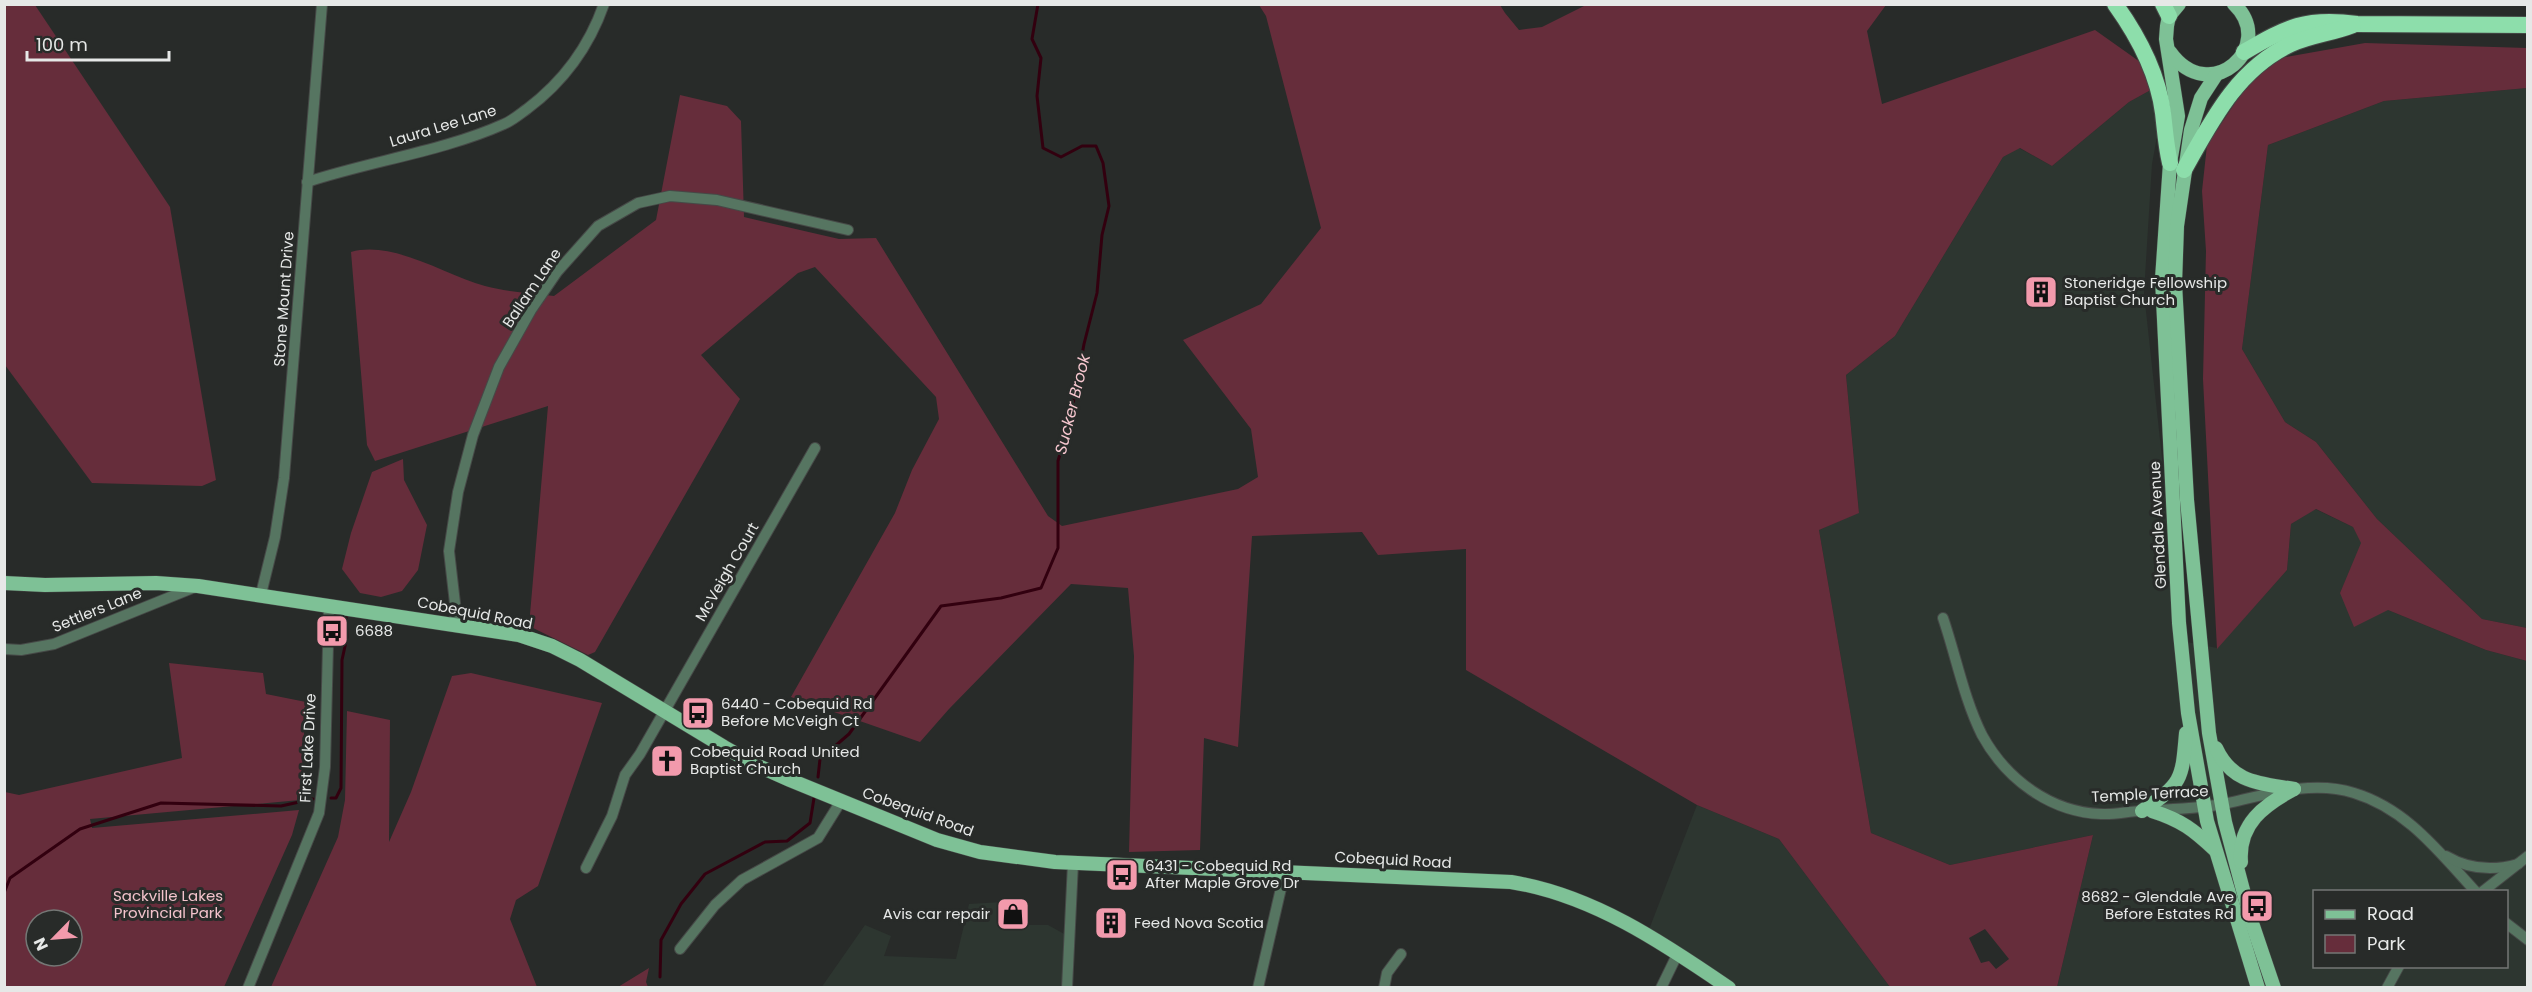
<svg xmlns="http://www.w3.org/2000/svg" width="2532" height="992" viewBox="0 0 2532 992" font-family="Poppins,sans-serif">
<rect width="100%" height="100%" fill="#282b29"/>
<g fill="#2d3630" fill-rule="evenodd">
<path d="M2167,81L2152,164L2144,293L2182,641L2217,648L2287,570L2291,524L2315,509L2353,527L2362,543L2340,593L2388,610L2486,650L2527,661V987H2057L2093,835L1950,865L1871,833L1819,530L1859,512L1846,375L1895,336L2003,157L2019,148L2052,166L2129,102ZM2314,892H2506V966H2314Z"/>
<path d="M2527,88V628L2482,619L2377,519L2316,442L2285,422L2242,349L2268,145L2384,101Z"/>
<path d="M1697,805L1779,839L1890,987H1717L1645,940Z"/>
<path d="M1002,902L1003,925H1048L1066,935L1062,987L821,988L865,925L891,936L884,956L956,959L969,904Z"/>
</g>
<g fill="#662d3b" fill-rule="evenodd">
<path d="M5,4L35,5L170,207L216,480L202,486L92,483L5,365Z"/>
<path d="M1259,5H1500L1505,13L1519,30L1542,27L1586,5H1886L1867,31L1882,104L2095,30L2167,81L2129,102L2052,166L2020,148L2003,157L1895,336L1846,375L1859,513L1819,530L1871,833L1950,865L2093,835L2057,987H1890L1779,839L1697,805L1466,670V549L1378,555L1362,532L1252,536L1238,747L1204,738L1200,850L1129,852L1134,656L1128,588L1071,584L949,709L920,742L791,697L895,513L912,470L939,419L936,397L815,267L798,273L701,355L740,399L595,652L588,655L529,626L548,406L375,461L367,445L351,252C393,240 445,275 485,286C507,292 532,293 554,296L656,220L680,95L727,106L741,121L744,217L839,239L876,238L1048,516L1062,526L1238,489L1258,477L1251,429L1183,340L1261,304L1321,228L1266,16ZM1985,929L2009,959L1996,969L1989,961L1981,963L1969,938Z"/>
<path d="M2365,43L2527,48V88L2384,101L2268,145L2242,349L2285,422L2316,442L2377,519L2482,619L2527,628V661L2486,650L2388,610L2354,627L2340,593L2361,543L2353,527L2316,509L2291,524L2287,570L2217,649L2203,379L2206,251L2202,191L2207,145L2263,61Z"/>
<path d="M403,459L404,480L427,525L418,570L402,591L381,597L360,593L342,569L351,533L372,472Z"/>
<path d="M169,663L263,673L266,694L306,702L300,800L90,819L92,828L299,810L292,835L224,987H5V792L19,795L182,758ZM36,920H72V956H36Z"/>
<path d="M471,673L602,703L538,886L516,900L510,919L537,987H271L338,837L345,800L347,711L390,720L389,842L411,792L452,676Z"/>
<path d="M649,968L646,982L648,987H618Z"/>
</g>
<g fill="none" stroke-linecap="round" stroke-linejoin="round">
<g stroke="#32000f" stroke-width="3">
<path d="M818,777L820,759L849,734L941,606L1001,598L1041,588L1058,548V461L1071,415L1084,344L1097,293L1102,235L1109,206L1103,163L1096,146H1082L1061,157L1043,148L1037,96L1041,58L1032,39L1038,4"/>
<path d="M331,798H336L341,788L342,660L347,637L346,617"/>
<path d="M4,893L10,878L80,829L161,803L281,806L313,799"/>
<path d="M660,977L661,940L681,904L705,874L765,842L787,841L810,823L814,798"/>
</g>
<g stroke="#464947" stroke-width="12">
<g id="minor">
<path d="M307,182C371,161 444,151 504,124C512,121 520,114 527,109C563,82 589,47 604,4"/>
<path d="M261,594L275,537L284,478L322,4"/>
<path d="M1943,618C1956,656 1964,699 1982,735C2006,779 2050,812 2101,814C2115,815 2129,811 2142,811C2172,809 2199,809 2228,803C2268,794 2313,780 2354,793C2407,809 2439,852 2476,892"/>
<path d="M454,624L456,612L449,551L458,492L473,435L499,367L531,310L557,272L598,226L638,203L670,196L717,200L848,230"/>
<path d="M4,649L21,650L54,644L195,587"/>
<path d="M2446,856C2468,869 2493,871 2518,864"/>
<path d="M586,868L612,816L625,775L640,754L815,448"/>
<path d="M2482,892L2528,856"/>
<path d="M2506,923L2528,940"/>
<path d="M680,949L715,905L742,880L818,838L841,801"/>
<path d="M248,988L319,813L325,767L329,605"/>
<path d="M1067,988L1073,863"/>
<path d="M1258,988L1285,871"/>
<path d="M1384,988L1387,973L1401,954"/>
<path d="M1661,988L1678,953"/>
<path d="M2387,988L2399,966"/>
</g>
</g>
<g stroke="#464947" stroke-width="15">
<g id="major">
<path d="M2179,4L2169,16L2167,26L2166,39L2178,116L2170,163L2162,279L2179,623L2188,713L2207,821L2258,988"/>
<path d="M2170,52C2210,108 2278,46 2234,4"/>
<path d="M2216,75L2201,98L2191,130L2177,226L2175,284L2187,500L2209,733L2225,822L2251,920L2274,988"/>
<path d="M4,583L45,585L156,583L198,586L519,635L552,646L580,660L724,747L756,765L790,780L937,840L980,852L1055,862L1511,882C1592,895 1662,942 1729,988"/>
<path d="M2216,748C2232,783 2259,783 2294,789"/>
<path d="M2142,811C2182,783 2182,781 2186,733"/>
<path d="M2152,811C2181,820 2194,830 2215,850"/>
<path d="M2241,862C2238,824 2264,805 2294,789"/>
</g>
</g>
<g stroke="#464947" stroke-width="18">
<g id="highway">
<path d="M2115,4C2138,36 2158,74 2163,113C2165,130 2166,146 2170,163"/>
<path d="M2163,4L2169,16"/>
<path d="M2244,52C2287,27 2306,17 2357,24L2528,25"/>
<path d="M2184,170C2211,122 2237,69 2291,44C2311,35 2333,33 2353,25"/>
</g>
</g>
<use href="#minor" stroke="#567561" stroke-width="10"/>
<use href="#major" stroke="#7ec196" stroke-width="14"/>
<use href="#highway" stroke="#8ddeab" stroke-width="16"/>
</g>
<defs>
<g id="building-square" transform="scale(1.725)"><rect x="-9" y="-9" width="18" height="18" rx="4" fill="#f29aac" stroke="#282b29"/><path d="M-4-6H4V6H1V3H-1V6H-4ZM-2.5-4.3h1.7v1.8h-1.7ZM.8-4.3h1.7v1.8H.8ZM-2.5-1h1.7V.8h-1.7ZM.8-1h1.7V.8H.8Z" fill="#111"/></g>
<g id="bus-square" transform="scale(1.725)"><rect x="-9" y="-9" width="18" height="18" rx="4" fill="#f29aac" stroke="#282b29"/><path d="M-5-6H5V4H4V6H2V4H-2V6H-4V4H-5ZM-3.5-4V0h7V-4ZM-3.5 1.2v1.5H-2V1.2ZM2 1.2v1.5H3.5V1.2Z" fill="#111"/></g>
<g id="church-square" transform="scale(1.725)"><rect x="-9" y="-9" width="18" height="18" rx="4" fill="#f29aac" stroke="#282b29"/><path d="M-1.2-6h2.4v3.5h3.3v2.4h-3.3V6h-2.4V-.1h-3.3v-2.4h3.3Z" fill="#111"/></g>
<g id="shop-square" transform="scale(1.725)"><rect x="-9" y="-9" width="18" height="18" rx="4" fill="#f29aac" stroke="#282b29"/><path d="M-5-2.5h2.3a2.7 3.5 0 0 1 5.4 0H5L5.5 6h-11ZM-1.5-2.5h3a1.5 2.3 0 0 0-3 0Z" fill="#111"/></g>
</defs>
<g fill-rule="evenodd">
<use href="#building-square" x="2041" y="292"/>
<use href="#bus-square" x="332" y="631"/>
<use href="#bus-square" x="698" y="713"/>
<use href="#church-square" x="667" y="761"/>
<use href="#bus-square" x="1122" y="875"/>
<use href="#bus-square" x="2257" y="906"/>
<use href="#shop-square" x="1013" y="914"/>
<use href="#building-square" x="1111" y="923"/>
</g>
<g text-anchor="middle" stroke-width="6" stroke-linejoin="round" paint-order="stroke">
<g font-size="15" fill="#e6e8e7" stroke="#282b29">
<text transform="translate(443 126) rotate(-17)" y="5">Laura Lee Lane</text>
<text transform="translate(532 288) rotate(-56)" y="5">Ballam Lane</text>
<text transform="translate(284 299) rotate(-86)" y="5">Stone Mount Drive</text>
<text transform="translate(2158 525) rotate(-93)" y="5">Glendale Avenue</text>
<text transform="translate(727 572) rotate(-60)" y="5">McVeigh Court</text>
<text transform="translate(97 610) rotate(-22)" y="5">Settlers Lane</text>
<text transform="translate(475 613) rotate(11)" y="5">Cobequid Road</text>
<text transform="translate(308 748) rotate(-87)" y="5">First Lake Drive</text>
<text transform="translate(2150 794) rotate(-3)" y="5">Temple Terrace</text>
<text transform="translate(918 812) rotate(20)" y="5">Cobequid Road</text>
<text transform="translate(1393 860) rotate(3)" y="5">Cobequid Road</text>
</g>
<g font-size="15" fill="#e6e8e7" stroke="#282b29" text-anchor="start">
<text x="2064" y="288">Stoneridge Fellowship<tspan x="2064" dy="17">Baptist Church</tspan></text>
<text x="355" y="636">6688</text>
<text x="721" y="709">6440 - Cobequid Rd<tspan x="721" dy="17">Before McVeigh Ct</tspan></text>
<text x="690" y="757">Cobequid Road United<tspan x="690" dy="17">Baptist Church</tspan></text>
<text x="1145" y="871">6431 - Cobequid Rd<tspan x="1145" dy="17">After Maple Grove Dr</tspan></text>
<text x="2234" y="902" text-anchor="end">8682 - Glendale Ave<tspan x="2234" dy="17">Before Estates Rd</tspan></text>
<text x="990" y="919" text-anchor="end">Avis car repair</text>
<text x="1134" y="928">Feed Nova Scotia</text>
</g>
<g font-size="15" fill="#f3c3cc" stroke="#282b29">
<text x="168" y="901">Sackville Lakes<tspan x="168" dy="17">Provincial Park</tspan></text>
</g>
<g font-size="16" font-style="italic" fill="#f8c8d0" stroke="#282b29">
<text transform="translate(1072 404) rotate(-76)" y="6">Sucker Brook</text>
</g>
</g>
<rect width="2532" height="992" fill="none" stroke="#e6e8e7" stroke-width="12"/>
<rect x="2313" y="890" width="195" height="78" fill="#282b29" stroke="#747775" stroke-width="1.5"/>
<rect x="2325" y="910" width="30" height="9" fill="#7ec196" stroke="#747775" stroke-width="1.5"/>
<text x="2367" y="920" font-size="18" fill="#e6e8e7">Road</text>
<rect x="2325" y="935" width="30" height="18" fill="#662d3b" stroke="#747775" stroke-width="1.5"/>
<text x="2367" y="950" font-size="18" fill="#e6e8e7">Park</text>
<g transform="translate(54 938) rotate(245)"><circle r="28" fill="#282b29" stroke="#747775" stroke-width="1.5"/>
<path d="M0-4.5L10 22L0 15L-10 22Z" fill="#f29aac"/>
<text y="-9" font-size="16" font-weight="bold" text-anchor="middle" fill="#e6e8e7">N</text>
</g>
<path d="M27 51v9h142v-9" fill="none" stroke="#e6e8e7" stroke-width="3"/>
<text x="36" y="51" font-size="18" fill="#e6e8e7" stroke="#282b29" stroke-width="4.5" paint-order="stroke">100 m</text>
</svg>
